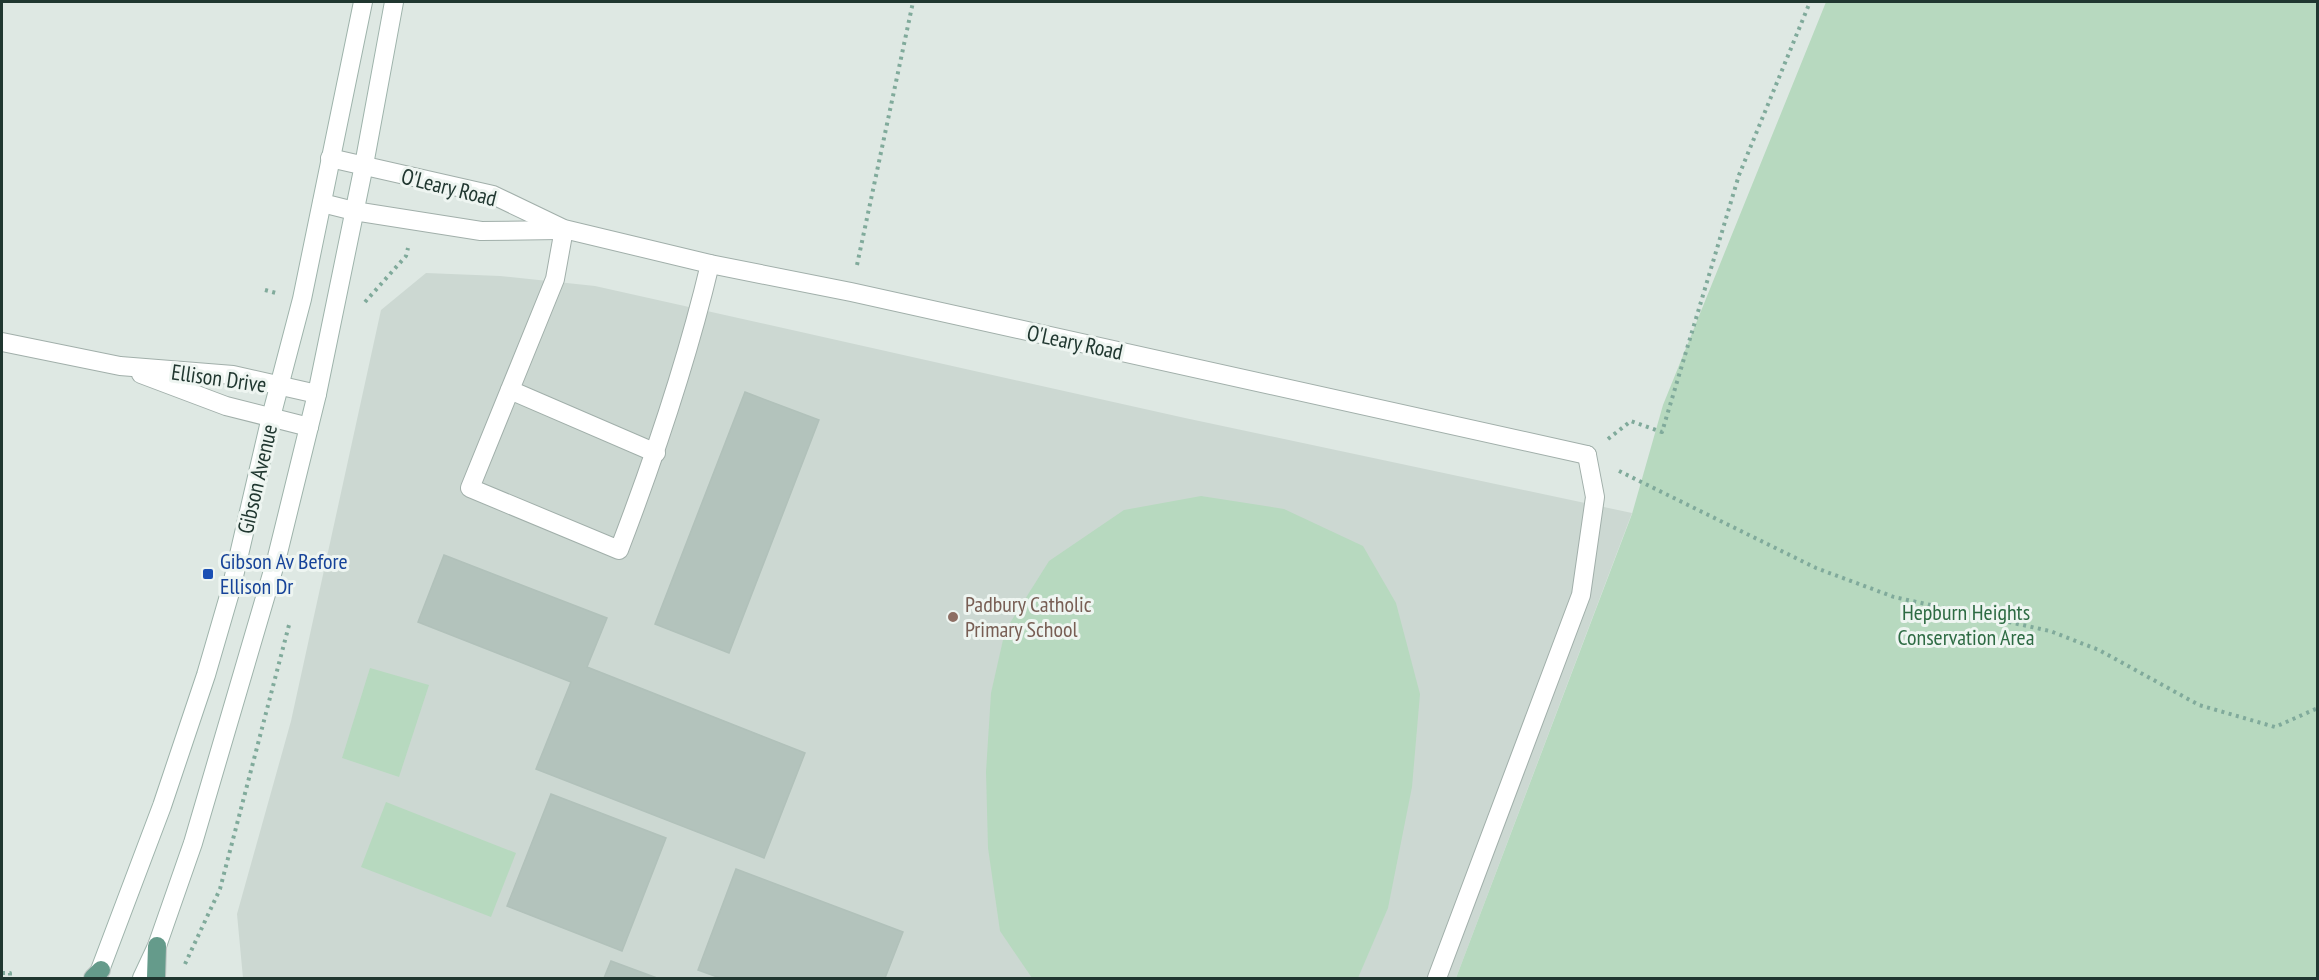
<svg xmlns="http://www.w3.org/2000/svg" width="2319" height="980" viewBox="0 0 2319 980" font-family="'PT Sans Narrow',sans-serif">
<rect width="100%" height="100%" fill="#dee8e3"/>
<path fill="#ccd8d2" d="M426,273L500,276L595,286L1185,418L1632,513L1456,978H243L237,914L291,721L381,310Z"/>
<g fill="#b7d9bf">
<path d="M1826,2H2317V978H1456L1632,514L1663,405Z"/>
<path d="M1201,496L1284,509L1363,546L1396,603L1420,694L1412,787L1388,908L1358,978H1032L1000,931L988,848L986,772L991,693L1005,631L1049,561L1124,510Z"/>
<path d="M370,668L429,685L399,777L342,758Z"/>
<path d="M386,802L516,853L491,917L361,867Z"/>
</g>
<g fill="#b3c3bc" stroke="#b1c1ba" stroke-width="1.5">
<path d="M745,392L819,420L729,653L655,624Z"/>
<path d="M444,555L607,618L587,667L805,753L764,858L536,769L571,682L418,622Z"/>
<path d="M551,794L666,838L622,951L507,906Z"/>
<path d="M736,869L903,932L885,978H720L698,970Z"/>
<path d="M611,961L657,978H604Z"/>
</g>
<g fill="none" stroke-linecap="round" stroke-linejoin="round">
<g stroke="#a1afaa" stroke-width="20">
<g id="lane">
<path d="M564,229L555,279L470,488L619,550C655,456 687,361 710,264"/>
<path d="M510,390L656,453"/>
<path d="M1437,978L1581,595L1595,497L1587,455"/>
</g>
</g>
<g stroke="#a1afaa" stroke-width="20">
<g id="street">
<path d="M330,158L493,195L564,229L710,264L851,292L1587,455"/>
<path d="M322,203L354,211L481,231L559,230"/>
<path d="M2,342L120,366L233,375L317,394"/>
<path d="M141,374L226,406L309,427"/>
</g>
</g>
<g stroke="#9eb3ab" stroke-width="20">
<g id="secondary">
<path d="M97,978L162,806L206,675L231,589L271,417L302,299L363,2"/>
<path d="M142,978L157,946L193,843L277,557L317,394L364,165L394,2"/>
</g>
</g>
<g stroke="#bcc3c1" stroke-width="20">
<g id="primary">
<path d="M93,978L101,970"/>
<path d="M156,978L157,946"/>
</g>
</g>
<g stroke="#80aa9b" stroke-width="4" stroke-dasharray="3 4.5" stroke-linecap="butt">
<path d="M857,265L913,2"/>
<path d="M265,290L276,293"/>
<path d="M365,302L406,256L408,248"/>
<path d="M1608,439L1631,421L1662,432L1739,175L1810,2"/>
<path d="M1619,471L1816,568L1894,597L2050,631L2099,650L2199,705L2275,727L2318,708"/>
<path d="M185,964L220,889L289,625"/>
<path d="M2,973H10V978"/>
</g>
<use href="#lane" stroke="#fff" stroke-width="18"/>
<use href="#street" stroke="#fff" stroke-width="18"/>
<use href="#secondary" stroke="#fff" stroke-width="18"/>
<use href="#primary" stroke="#659b8b" stroke-width="18"/>
</g>
<rect fill="#1a4fb4" stroke="#eef5f1" stroke-width="2" x="202" y="568" width="12" height="12" rx="3"/>
<circle fill="#8d6e63" stroke="#eef5f1" stroke-width="2" cx="953" cy="617" r="6"/>
<g text-anchor="middle" stroke-width="6" stroke-linejoin="round" paint-order="stroke">
<g font-size="22" fill="#203730" stroke="#eef5f1">
<text transform="translate(449 187) rotate(14)" y="8">O'Leary Road</text>
<text transform="translate(1075 342) rotate(12)" y="8">O'Leary Road</text>
<text transform="translate(219 378) rotate(8)" y="8">Ellison Drive</text>
<text transform="translate(257 479) rotate(-77)" y="8">Gibson Avenue</text>
</g>
<g font-size="22" fill="#164399" stroke="#eef5f1" text-anchor="start">
<text x="220" y="569">Gibson Av Before<tspan x="220" dy="25">Ellison Dr</tspan></text>
</g>
<g font-size="22" fill="#785e54" stroke="#eef5f1" text-anchor="start">
<text x="965" y="612">Padbury Catholic<tspan x="965" dy="25">Primary School</tspan></text>
</g>
<g font-size="22" fill="#2d6b43" stroke="#eef5f1">
<text x="1966" y="620">Hepburn Heights<tspan x="1966" dy="25">Conservation Area</tspan></text>
</g>
</g>
<rect width="2319" height="980" fill="none" stroke="#203730" stroke-width="6"/>
</svg>
